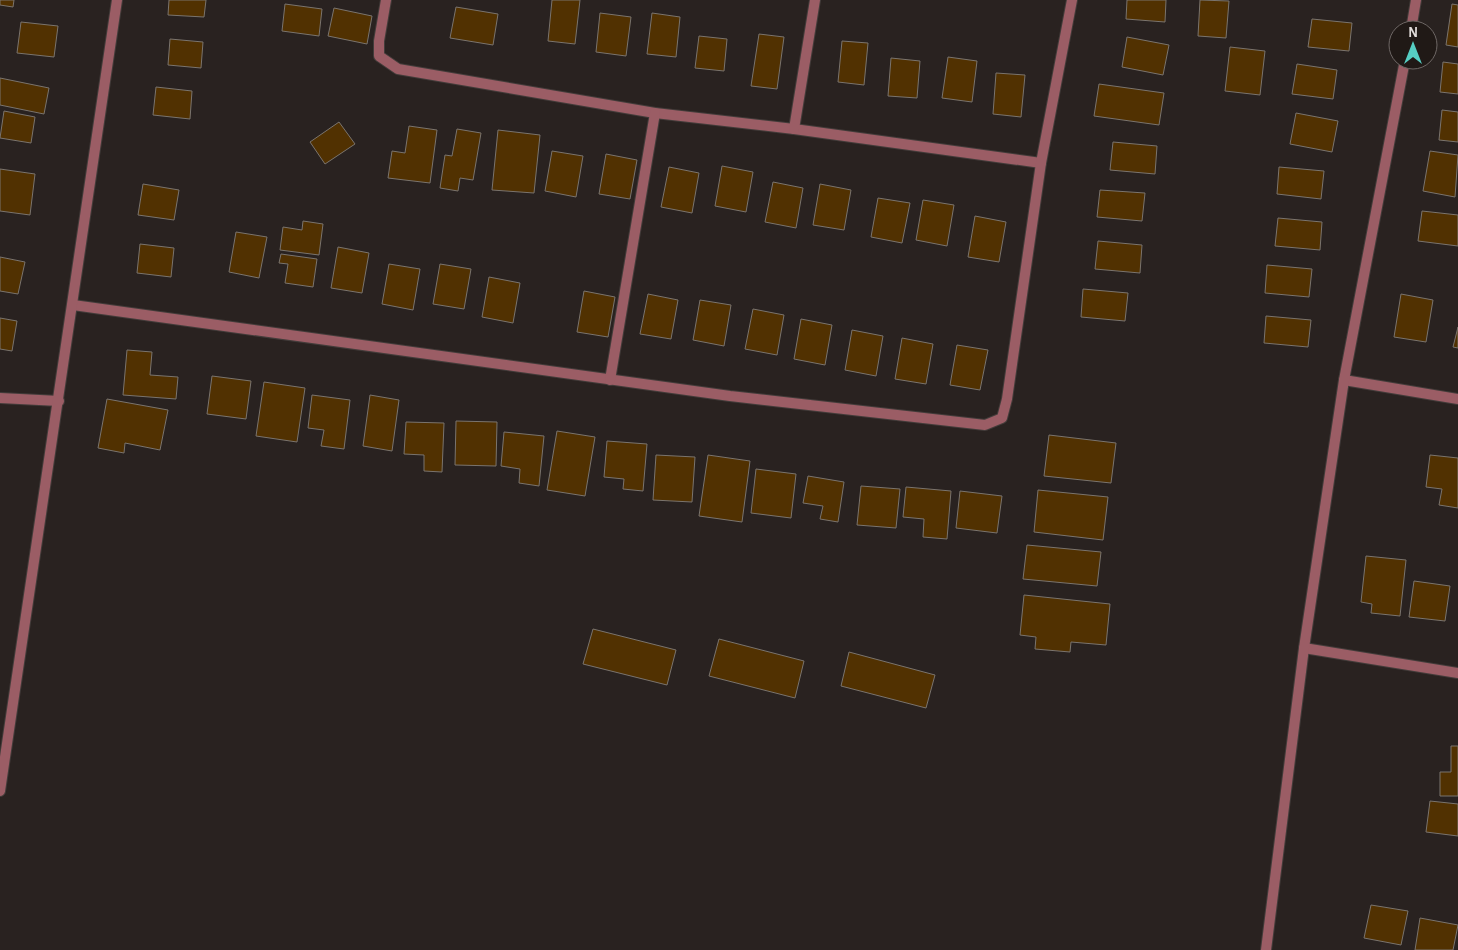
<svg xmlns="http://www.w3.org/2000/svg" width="1458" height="950" viewBox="0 0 1458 950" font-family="'Alegreya Sans',sans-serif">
<rect width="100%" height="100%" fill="#292220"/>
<g fill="#513101" stroke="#7a746e">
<path d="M0,0H14L13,7L0,5Z"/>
<path d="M169,0H206L204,17L168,15Z"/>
<path d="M552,0H580L575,44L548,41Z"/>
<path d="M1127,0H1166L1165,22L1126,19Z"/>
<path d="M1200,0L1229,1L1226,38L1198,36Z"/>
<path d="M285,4L322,9L319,36L282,31Z"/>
<path d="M1452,4L1458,5V47L1446,45Z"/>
<path d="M456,7L498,14L493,45L450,38Z"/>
<path d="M334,8L372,16L367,44L328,36Z"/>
<path d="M600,13L631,17L626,56L596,52Z"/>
<path d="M652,13L680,17L676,57L647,54Z"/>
<path d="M1312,19L1352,23L1349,51L1308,47Z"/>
<path d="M21,22L58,26L54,57L17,53Z"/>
<path d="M759,34L784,37L777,89L751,86Z"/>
<path d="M699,36L727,39L724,71L695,68Z"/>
<path d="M1127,37L1169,45L1163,75L1122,67Z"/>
<path d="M170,39L203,42L201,68L168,65Z"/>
<path d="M842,41L868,43L864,85L838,82Z"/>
<path d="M1230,47L1265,51L1260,95L1225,91Z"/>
<path d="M948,57L977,61L972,102L942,98Z"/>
<path d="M891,58L920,61L917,98L888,96Z"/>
<path d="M1443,62L1458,64V94L1440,92Z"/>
<path d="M1297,64L1337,70L1333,99L1292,94Z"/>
<path d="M996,73L1025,75L1021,117L993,114Z"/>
<path d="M0,78L49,88L44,114L0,105Z"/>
<path d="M1099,84L1164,93L1159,125L1094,116Z"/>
<path d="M156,87L192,91L190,119L153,115Z"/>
<path d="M1442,110L1458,112V142L1439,140Z"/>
<path d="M4,111L35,117L31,143L0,138Z"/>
<path d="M1296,113L1338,121L1332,152L1290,144Z"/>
<path d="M339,122L355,144L325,164L310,142Z"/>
<path d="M409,126L437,130L430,183L388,178L392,151L405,153Z"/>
<path d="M457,129L481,133L473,180L460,178L458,191L440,188L445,155L452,156Z"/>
<path d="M498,130L540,135L534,193L492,190Z"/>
<path d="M1113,142L1157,146L1155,174L1110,170Z"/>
<path d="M552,151L583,156L576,197L545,191Z"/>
<path d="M1430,151L1458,155L1455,197L1423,191Z"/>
<path d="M606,154L637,160L630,199L599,194Z"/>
<path d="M722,166L753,172L746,212L715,206Z"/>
<path d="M669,167L699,173L692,213L661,207Z"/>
<path d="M1279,167L1324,171L1321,199L1277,194Z"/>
<path d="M0,169L35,174L30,215L0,211Z"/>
<path d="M773,182L803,188L796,228L765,222Z"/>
<path d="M143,184L179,190L174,220L138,215Z"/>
<path d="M820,184L851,190L844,230L813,225Z"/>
<path d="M1100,190L1145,193L1142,221L1097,217Z"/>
<path d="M878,198L910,203L902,243L871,237Z"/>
<path d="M923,200L954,205L947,246L916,240Z"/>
<path d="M1422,211L1458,215V246L1418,241Z"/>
<path d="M975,216L1006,222L999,262L968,257Z"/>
<path d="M1278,218L1322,222L1320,250L1275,246Z"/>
<path d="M303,221L323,224L319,255L280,250L283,227L302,230Z"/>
<path d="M236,232L267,237L259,278L229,272Z"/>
<path d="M1098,241L1142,245L1140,273L1095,269Z"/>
<path d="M140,244L174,248L171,277L137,273Z"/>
<path d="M338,247L369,253L362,293L331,288Z"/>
<path d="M281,254L317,259L313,287L285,283L288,264L279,263Z"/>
<path d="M0,257L25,262L18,294L0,291Z"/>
<path d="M389,264L420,269L413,310L382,304Z"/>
<path d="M440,264L471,269L464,309L433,304Z"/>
<path d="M1267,265L1312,269L1309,297L1265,293Z"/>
<path d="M489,277L520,283L513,323L482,317Z"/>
<path d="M1083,289L1128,293L1125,321L1081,317Z"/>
<path d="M584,291L615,297L608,337L577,332Z"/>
<path d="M648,294L678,300L671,339L640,334Z"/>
<path d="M1401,294L1433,300L1426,342L1394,337Z"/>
<path d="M700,300L731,305L724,346L693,340Z"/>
<path d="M753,309L784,315L777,355L745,349Z"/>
<path d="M1266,316L1311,320L1308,347L1264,343Z"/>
<path d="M0,318L17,321L12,351L0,349Z"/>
<path d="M801,319L832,325L825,365L794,359Z"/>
<path d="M1458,327V348L1453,347Z"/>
<path d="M852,330L883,336L876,376L845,370Z"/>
<path d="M902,338L933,344L926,384L895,379Z"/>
<path d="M957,345L988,350L980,390L950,385Z"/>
<path d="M127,350L152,352L150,375L178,377L176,399L123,395Z"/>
<path d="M212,376L251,381L246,419L207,414Z"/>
<path d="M264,382L305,388L297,442L256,436Z"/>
<path d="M312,395L350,400L344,449L321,446L324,430L308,428Z"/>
<path d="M370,395L399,400L392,451L363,446Z"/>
<path d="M107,399L168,410L160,450L125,443L124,453L98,448Z"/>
<path d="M456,421L497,422L496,466L455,465Z"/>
<path d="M406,422L444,423L442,472L424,471V455L404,454Z"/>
<path d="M557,431L595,437L585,496L547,490Z"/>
<path d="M504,432L544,436L539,486L519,483L520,469L501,466Z"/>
<path d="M1049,435L1116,443L1111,483L1044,476Z"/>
<path d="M607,441L647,444L643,491L623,489L624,479L604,477Z"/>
<path d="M656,455L695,457L692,502L653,500Z"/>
<path d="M708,455L750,461L742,522L699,516Z"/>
<path d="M1430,455L1458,458V508L1439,505L1442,489L1426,487Z"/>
<path d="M756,469L796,474L791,518L751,513Z"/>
<path d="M808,476L844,482L838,522L820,519L823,506L803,503Z"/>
<path d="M861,486L900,489L896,528L857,525Z"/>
<path d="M906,487L951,491L947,539L923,537L924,519L903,517Z"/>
<path d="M1038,490L1108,497L1103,540L1034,532Z"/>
<path d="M960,491L1002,496L997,533L956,528Z"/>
<path d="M1027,545L1101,552L1097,586L1023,579Z"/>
<path d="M1366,556L1406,560L1400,616L1371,613L1372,604L1361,602Z"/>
<path d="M1414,581L1450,586L1445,621L1409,617Z"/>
<path d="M1024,595L1110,604L1106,645L1071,642L1070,652L1035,649L1036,637L1020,635Z"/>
<path d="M593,629L676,650L667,685L583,664Z"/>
<path d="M719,639L804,661L795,698L709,676Z"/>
<path d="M849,652L935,675L926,708L841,686Z"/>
<path d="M1451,746H1458V796H1440V772H1451Z"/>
<path d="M1430,801L1458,804V836L1426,832Z"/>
<path d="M1371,905L1408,911L1401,945L1364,938Z"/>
<path d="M1420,918L1458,925L1453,950H1415Z"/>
</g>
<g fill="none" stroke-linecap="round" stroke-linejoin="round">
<g stroke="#433c3a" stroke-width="12">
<g id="street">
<path d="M386,0L379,41V56L398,69L655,113L794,129L1041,163"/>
<path d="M1411,30L1416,0"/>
<path d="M794,129L815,0"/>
<path d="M73,305L730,396L985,425L1002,418L1007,399L1041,163L1072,0"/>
<path d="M610,380L655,113"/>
<path d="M1344,380L1458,399"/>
<path d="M0,398L59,401"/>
<path d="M1304,648L1458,673"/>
<path d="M0,791L117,0"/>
<path d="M1266,950L1304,648L1344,380L1405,60"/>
</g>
</g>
<use href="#street" stroke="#9b5d65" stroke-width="10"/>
</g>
<g transform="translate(1413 45)"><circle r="24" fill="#201916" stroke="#6e6765"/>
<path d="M0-4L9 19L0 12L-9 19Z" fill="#56cec3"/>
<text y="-8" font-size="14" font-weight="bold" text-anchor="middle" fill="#e2dddb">N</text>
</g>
</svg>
